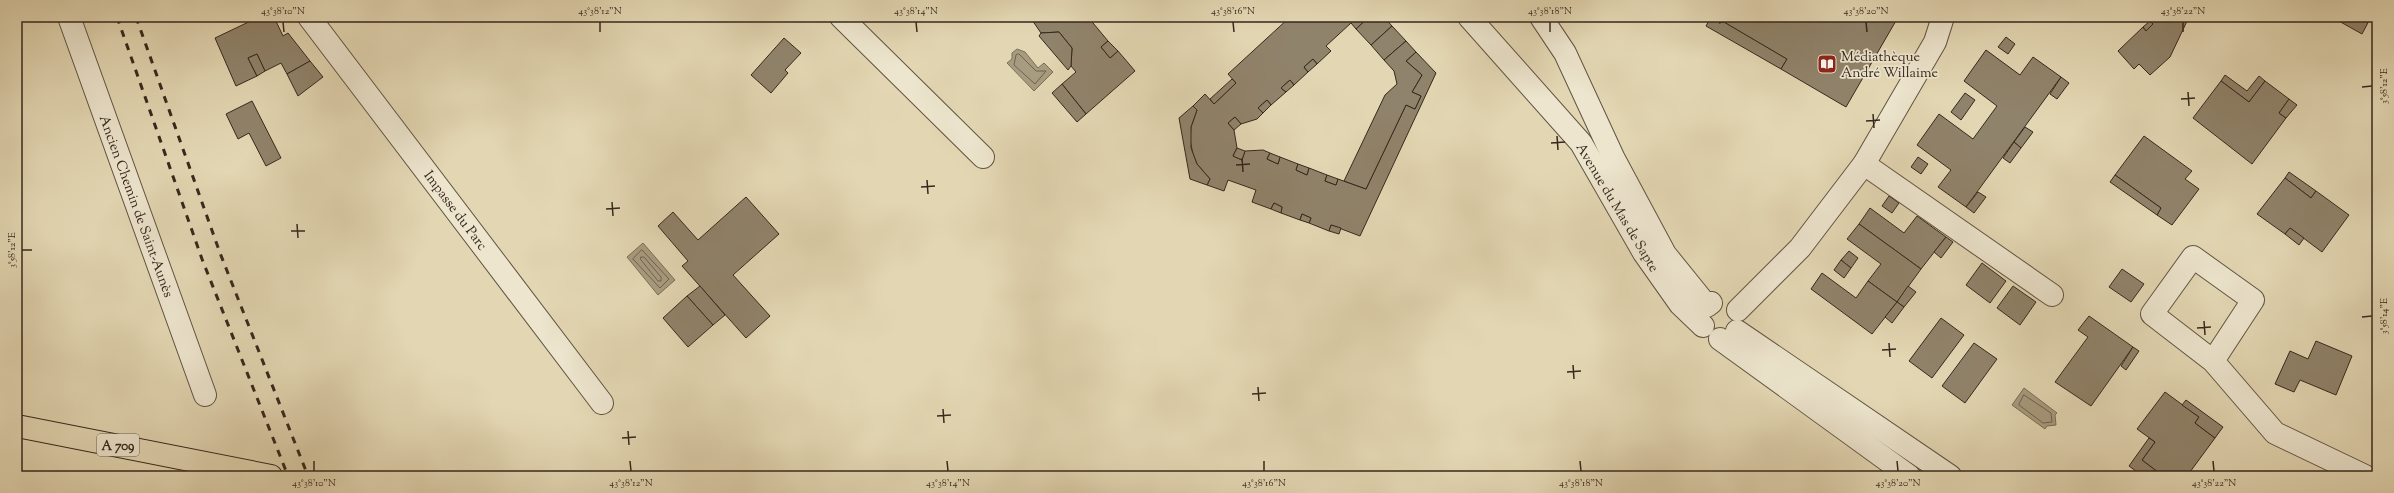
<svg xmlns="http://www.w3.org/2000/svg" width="2394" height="493" viewBox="0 0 2394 493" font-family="'Sorts Mill Goudy',serif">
<rect width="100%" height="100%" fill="#e3d7b3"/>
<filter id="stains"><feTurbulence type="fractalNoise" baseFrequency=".005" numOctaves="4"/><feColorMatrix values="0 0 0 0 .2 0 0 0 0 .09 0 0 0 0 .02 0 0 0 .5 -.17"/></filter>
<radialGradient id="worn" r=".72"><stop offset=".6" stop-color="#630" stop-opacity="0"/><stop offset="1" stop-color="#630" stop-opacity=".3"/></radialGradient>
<g fill="#a89c80" stroke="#7a6e58">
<path d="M1017,49L1025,52L1038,68L1044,63L1053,72L1034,91L1007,63L1012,59V53Z"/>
<path d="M643,243L675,280L658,295L627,257Z"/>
<path d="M2024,388L2057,413L2055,415L2056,425L2047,426L2045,429L2012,405Z"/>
</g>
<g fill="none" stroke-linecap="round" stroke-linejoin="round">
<g stroke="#6f624e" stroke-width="1">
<path d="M1019,54L1036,71H1046L1035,84L1014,65L1016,55Z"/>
<path d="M642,250L669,279L660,288L633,259Z"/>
<path d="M641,257H644L661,277V281H658L641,260Z"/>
<path d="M2024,395L2051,413L2052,422L2043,423L2019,405Z"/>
</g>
</g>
<g fill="#90836b" stroke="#36281d">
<path d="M274,17L283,36L288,33L310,61L287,74L281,63L265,71L257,54L248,58L257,76L236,86L215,38L259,17Z"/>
<path d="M1030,17H1088L1108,41L1101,47L1110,58L1118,51L1135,71L1086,114L1062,84L1076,72L1071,66L1072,48L1059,32L1041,33Z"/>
<path d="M1290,17H1369L1356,29L1351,23L1326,46L1331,51L1317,64L1313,59L1304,67L1308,72L1294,85L1290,80L1281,88L1286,92L1271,105L1267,100L1258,108L1263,113L1257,119L1241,124L1235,117L1228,123L1234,130L1237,148L1233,156L1242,160L1245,151L1263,150L1270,153L1267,159L1278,164L1280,157L1298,164L1296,170L1307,175L1309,168L1327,175L1325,181L1336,185L1338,179L1366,189L1406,105L1415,109L1421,96L1412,92L1422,75L1406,61L1416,52L1436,73L1360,236L1331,225L1329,231L1309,223L1311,218L1302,214L1300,220L1281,213L1282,207L1274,203L1271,209L1252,202L1256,190L1228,180L1224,191L1207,185L1210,179L1197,164L1193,154L1190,140L1191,127L1197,110L1193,106L1205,94L1214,104L1236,83L1228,74Z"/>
<path d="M1369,17H1384L1392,26L1371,45L1356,29Z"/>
<path d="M1711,17H1725L1719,23L1724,22L1787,59L1781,69L1706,26Z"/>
<path d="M1725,17H1893L1897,19L1846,107L1781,69L1787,59L1724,22L1719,23Z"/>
<path d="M2151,17H2189L2170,57L2150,75L2139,64L2134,69L2118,51L2143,27L2146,31L2153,24L2150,21Z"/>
<path d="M2340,17H2371L2362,34L2337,20Z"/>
<path d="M2150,21L2153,24L2146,31L2143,27Z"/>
<path d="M1392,26L1406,41L1384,60L1371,45Z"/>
<path d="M1059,32L1072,48L1071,66L1068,70L1039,36L1041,33Z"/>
<path d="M2006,37L2015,44L2008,54L1998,47Z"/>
<path d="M784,38L801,53L785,70L788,73L771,93L751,75Z"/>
<path d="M1108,41L1118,51L1110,58L1101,47Z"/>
<path d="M1406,41L1416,52L1406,61L1422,75L1412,92L1421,96L1415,109L1406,105L1366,189L1344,181L1385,95L1397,84L1394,71L1384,60Z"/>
<path d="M1986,50L2020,75L2033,57L2061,77L1966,207L1938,187L1951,170L1917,145L1939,114L1973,139L1997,106L1964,81Z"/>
<path d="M257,54L265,71L257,76L248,58Z"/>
<path d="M1313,59L1317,64L1308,72L1304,67Z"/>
<path d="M310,61L323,77L298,96L287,74Z"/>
<path d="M2225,75L2247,91L2259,76L2265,81L2249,102L2221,81Z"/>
<path d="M2061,77L2069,83L2057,99L2050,94Z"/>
<path d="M1232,79L1236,83L1214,104L1210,99Z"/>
<path d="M1290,80L1294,85L1286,92L1281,88Z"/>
<path d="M2221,81L2249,102L2265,81L2289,99L2279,113L2286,118L2252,164L2193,118Z"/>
<path d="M1062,84L1086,114L1077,122L1052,93Z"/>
<path d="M1965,93L1975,100L1961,120L1951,112Z"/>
<path d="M2289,99L2297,105L2286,118L2279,113Z"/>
<path d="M1267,100L1271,105L1263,113L1258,108Z"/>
<path d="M252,101L281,158L266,166L249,133L238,139L226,114Z"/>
<path d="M1193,106L1197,110L1191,127V148L1197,164L1210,179L1207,185L1190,179L1179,118Z"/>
<path d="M1235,117L1241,124L1234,130L1228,123Z"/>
<path d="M2025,127L2033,132L2021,148L2014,142Z"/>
<path d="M2144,136L2192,171L2185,179L2199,189L2172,225L2157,215L2161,208L2115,175Z"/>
<path d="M2014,142L2021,148L2010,163L2003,158Z"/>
<path d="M1237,148L1245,151L1242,160L1233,156Z"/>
<path d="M1270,153L1280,157L1278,164L1267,159Z"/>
<path d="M1918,157L1928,164L1921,174L1911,167Z"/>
<path d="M1298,164L1309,168L1307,175L1296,170Z"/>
<path d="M2289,172L2316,191L2311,198L2285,178Z"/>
<path d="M1327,175L1338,179L1336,185L1325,181Z"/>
<path d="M2115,175L2161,208L2157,215L2110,182Z"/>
<path d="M2285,178L2311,198L2316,191L2349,215L2322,252L2290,228L2285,234L2257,214Z"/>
<path d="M1978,192L1986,197L1974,213L1966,207Z"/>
<path d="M1889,196L1899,203L1892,213L1882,206Z"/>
<path d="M746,197L779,234L733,275L770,316L746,338L682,266L688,261L658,226L673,212L698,240Z"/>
<path d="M1274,203L1282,207L1281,213L1271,209Z"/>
<path d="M1870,208L1904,233L1917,216L1946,237L1921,269L1859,224Z"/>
<path d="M1302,214L1311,218L1309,223L1300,220Z"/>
<path d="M1859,224L1921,269L1897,302L1868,281L1881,264L1847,239Z"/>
<path d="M1331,225L1341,228L1339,234L1329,231Z"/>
<path d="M2290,228L2304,238L2299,245L2285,234Z"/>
<path d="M1946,237L1953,242L1941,258L1934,252Z"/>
<path d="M1849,251L1858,258L1851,268L1841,260Z"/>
<path d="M1841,260L1851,268L1844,278L1834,270Z"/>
<path d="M1982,263L2006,281L1990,303L1966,285Z"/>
<path d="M2122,269L2144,284L2131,302L2109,287Z"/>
<path d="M1822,273L1856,298L1868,281L1897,302L1872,334L1811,289Z"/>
<path d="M700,286L725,315L713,325L687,296Z"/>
<path d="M1908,286L1916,292L1904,307L1897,302Z"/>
<path d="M2013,286L2036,302L2020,325L1997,308Z"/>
<path d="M687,296L713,325L688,347L663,318Z"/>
<path d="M1897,302L1904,307L1892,323L1885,317Z"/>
<path d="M2089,316L2133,347L2091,406L2055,382L2088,337L2078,330Z"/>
<path d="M1941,318L1964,335L1932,378L1909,361Z"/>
<path d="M2316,341L2352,356L2336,395L2300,380L2294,392L2275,384L2290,351L2308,359Z"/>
<path d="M1974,343L1997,359L1965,403L1942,386Z"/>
<path d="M2133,347L2139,351L2126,370L2121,366Z"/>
<path d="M2165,392L2199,417L2195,423L2215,438L2187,476H2163L2142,460L2155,442L2137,429Z"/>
<path d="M2186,400L2223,427L2215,438L2195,423L2199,417L2182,405Z"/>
<path d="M2149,438L2155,442L2142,460L2163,476H2143L2129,466Z"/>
</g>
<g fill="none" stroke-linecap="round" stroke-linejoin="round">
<g stroke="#615442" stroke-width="24">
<g id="minor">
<path d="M69,17L205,395"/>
<path d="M309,17L602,403"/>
<path d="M841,17L983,157"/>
<path d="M1469,17L1581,143L1644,253L1680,304L1703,326"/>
<path d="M1541,17L1565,53L1614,159L1665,254L1707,306L1711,303"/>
<path d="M1864,164L2052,295"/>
<path d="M1738,310L1800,248L1864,164L1935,42L1943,17"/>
<path d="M1737,331L1950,476"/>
<path d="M1720,339L1909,476"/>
<path d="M2213,361L2253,300L2193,257L2152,314L2213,361L2275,433L2365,476"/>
</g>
</g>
<g stroke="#36281d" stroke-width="24">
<path id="highway" d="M17,426L271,476"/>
</g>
<use href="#minor" stroke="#ede5ce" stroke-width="22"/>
<use href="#highway" stroke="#e3d7b3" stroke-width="22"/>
<g stroke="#36281d" stroke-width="3" stroke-dasharray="7 7" stroke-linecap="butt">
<path d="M117,17L202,259L288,476"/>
<path d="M136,17L220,253L308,476"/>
</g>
</g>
<path fill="none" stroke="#36281d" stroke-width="1.5" d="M283,22L284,32M600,22V32M916,22L917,32M1233,22L1234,32M1550,22V32M1866,22L1867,32M2183,22V32M2362,87L2372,86M2188,92L2189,106M2181,99L2195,98M1873,114L1874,128M1866,121L1880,120M1557,136L1558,150M1551,143L1565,142M1242,158L1243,172M1236,165L1250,164M927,180L928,194M921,187L935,186M612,202L613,216M606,209L620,208M297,224L298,238M291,231H305M22,250H32M2362,317L2372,316M2204,321L2205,335M2197,328L2211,327M1889,343L1890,357M1882,350L1896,349M1573,365L1574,379M1567,372L1581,371M1258,387L1259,401M1252,394L1266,393M943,409L944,423M937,416L951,415M628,431L629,445M622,438L636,437M314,461V471M630,461L631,471M947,461L948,471M1264,461V471M1580,461L1581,471M1897,461L1898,471M2213,461L2214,471"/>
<defs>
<g id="library-square" transform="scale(1)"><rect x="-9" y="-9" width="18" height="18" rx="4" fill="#8f2418" stroke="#ede5ce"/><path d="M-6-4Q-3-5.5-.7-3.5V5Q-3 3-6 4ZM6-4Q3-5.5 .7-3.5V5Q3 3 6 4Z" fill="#fff"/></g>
</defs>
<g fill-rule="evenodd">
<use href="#library-square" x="1827" y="64"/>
</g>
<g text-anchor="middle" stroke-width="3.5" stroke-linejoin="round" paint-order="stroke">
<rect fill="#ede5ce" stroke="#6d6152" stroke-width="1" x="97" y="434" width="42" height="22" rx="3"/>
<g font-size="13" font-weight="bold" fill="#36281d">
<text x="118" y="450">A 709</text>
</g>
<g font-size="14" fill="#36281d" stroke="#ede5ce" text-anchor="start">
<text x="1841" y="61">Médiathèque<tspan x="1841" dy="16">André Willaime</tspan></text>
</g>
<g font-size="14" fill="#36281d" stroke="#ede5ce">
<text transform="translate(137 206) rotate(70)" y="5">Ancien Chemin de Saint-Aunès</text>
<text transform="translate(1618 207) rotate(59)" y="5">Avenue du Mas de Sapte</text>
<text transform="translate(456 210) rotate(53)" y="5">Impasse du Parc</text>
</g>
</g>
<rect width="2394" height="493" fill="none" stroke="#e3d7b3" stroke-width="44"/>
<rect x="22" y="22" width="2350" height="449" fill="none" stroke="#36281d" stroke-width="1.5"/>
<g font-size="10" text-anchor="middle" fill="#36281d">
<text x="283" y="14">43°38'10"N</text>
<text x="600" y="14">43°38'12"N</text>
<text x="916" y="14">43°38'14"N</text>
<text x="1233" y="14">43°38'16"N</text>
<text x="1550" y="14">43°38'18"N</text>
<text x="1866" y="14">43°38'20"N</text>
<text x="2183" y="14">43°38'22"N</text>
<text transform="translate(2383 86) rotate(-90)" y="4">3°58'12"E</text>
<text transform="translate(11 250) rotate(-90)" y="4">3°58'12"E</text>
<text transform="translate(2383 316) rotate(-90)" y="4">3°58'14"E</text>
<text x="314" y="486">43°38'10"N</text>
<text x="631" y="486">43°38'12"N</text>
<text x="948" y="486">43°38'14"N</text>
<text x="1264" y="486">43°38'16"N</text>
<text x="1581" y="486">43°38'18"N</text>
<text x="1898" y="486">43°38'20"N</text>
<text x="2214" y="486">43°38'22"N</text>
</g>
<rect width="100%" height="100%" filter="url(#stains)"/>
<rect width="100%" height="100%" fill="url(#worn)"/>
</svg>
